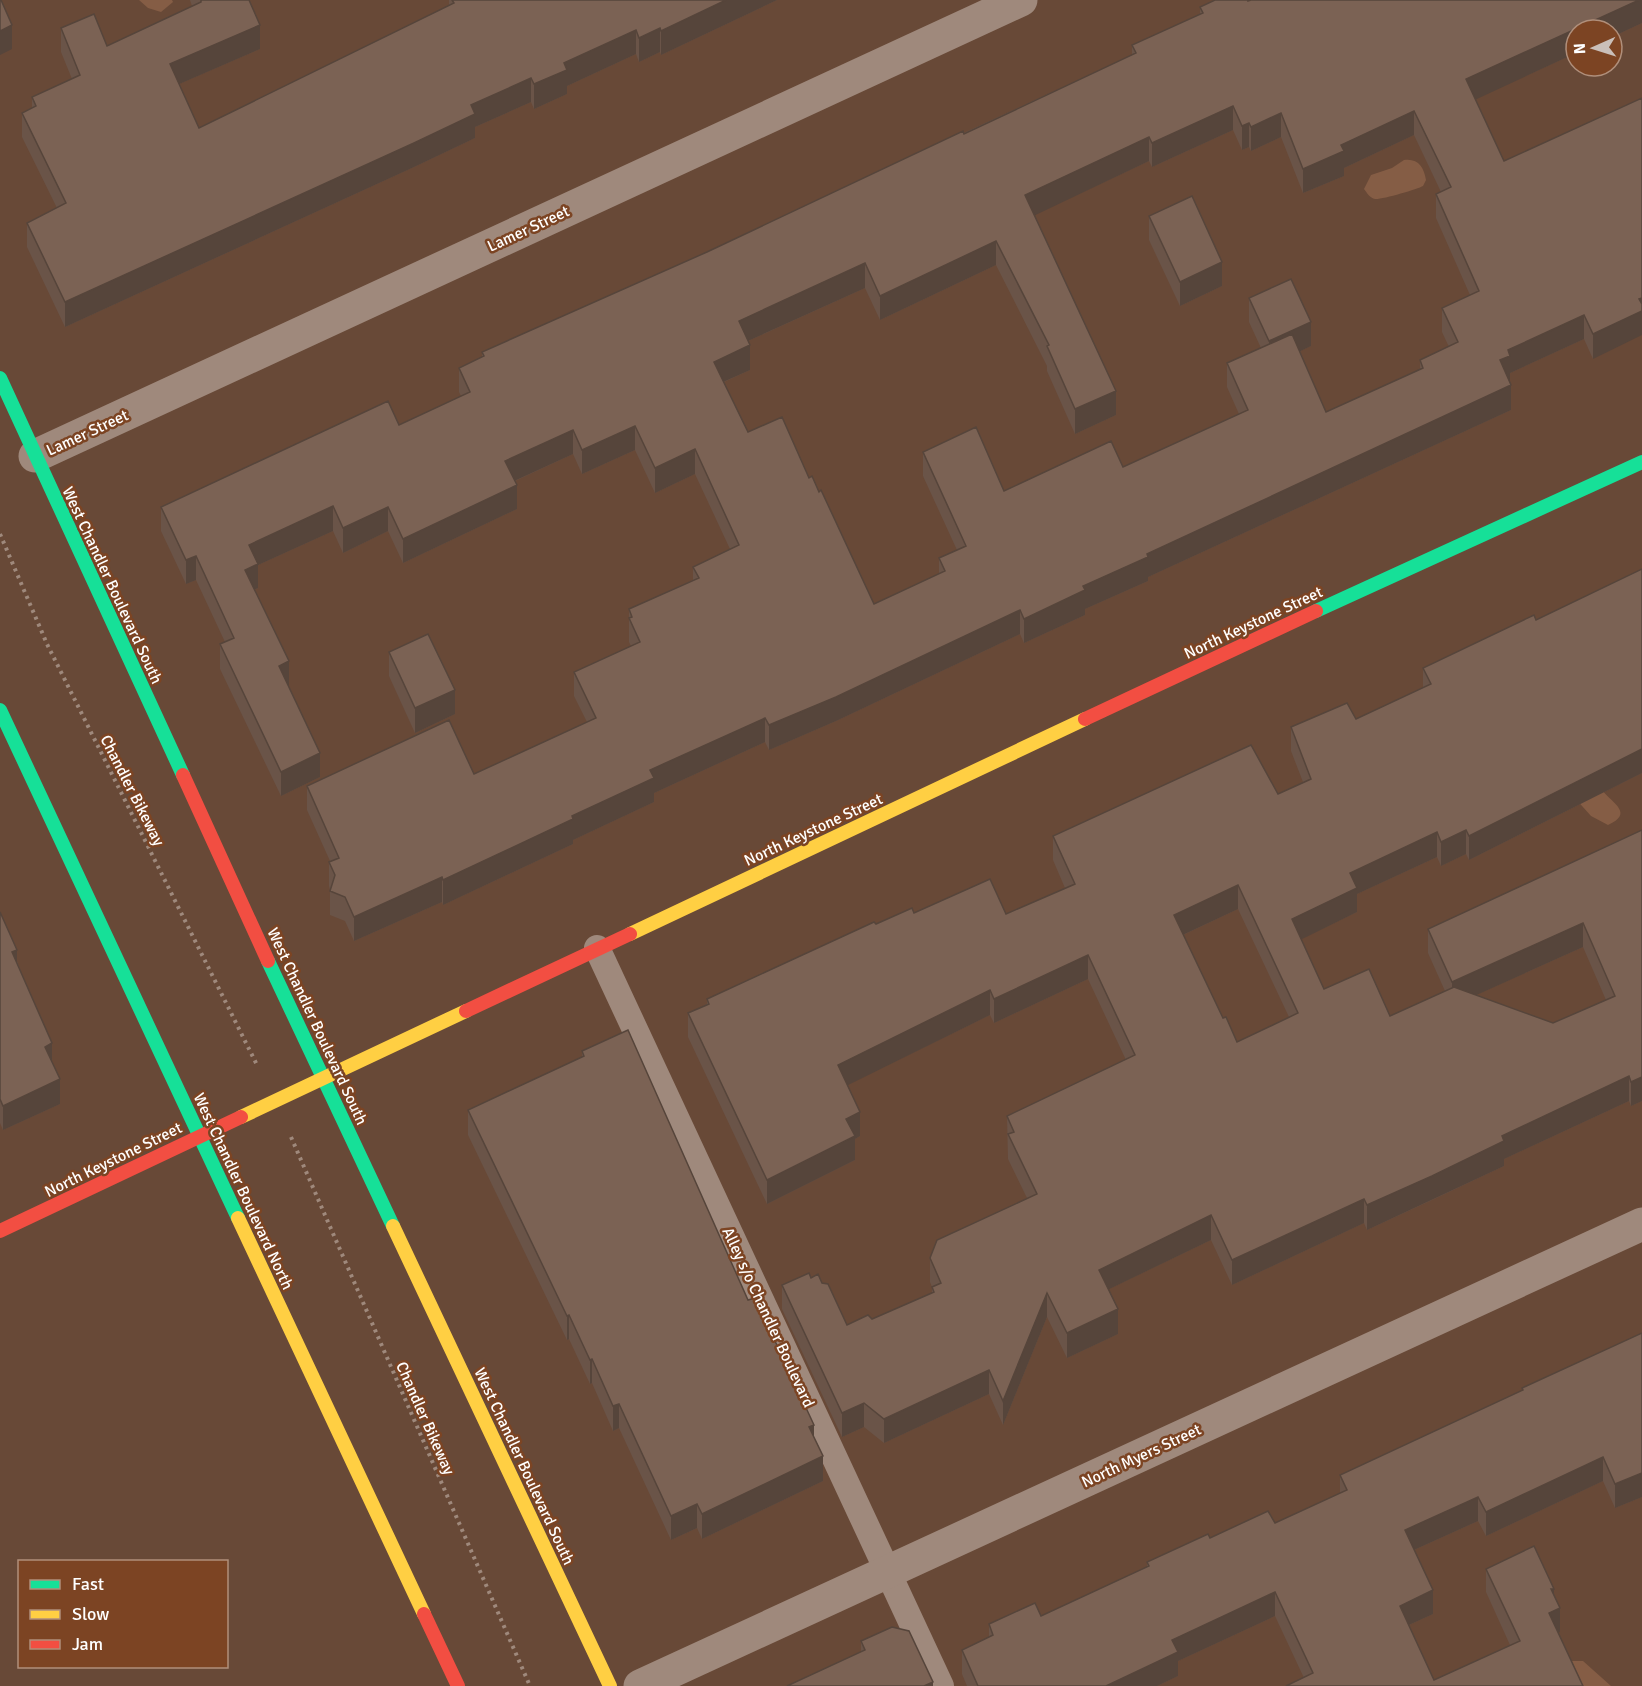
<svg xmlns="http://www.w3.org/2000/svg" width="1642" height="1686" viewBox="0 0 1642 1686" font-family="Signika,sans-serif">
<rect width="100%" height="100%" fill="#684937"/>
<g fill="#855d45">
<path d="M139,0H172L173,2L161,12L148,8Z"/>
<path d="M1404,160C1418,158 1424,167 1426,180L1423,186C1418,189 1381,200 1375,199C1370,198 1367,193 1364,189L1371,175L1392,168Z"/>
<path d="M1603,791C1613,804 1634,813 1608,825L1591,816L1574,797Z"/>
<path d="M1572,1661H1583L1611,1686H1578L1569,1665Z"/>
</g>
<g fill="none" stroke-linecap="round" stroke-linejoin="round">
<g stroke="#9f897c" stroke-width="4" stroke-dasharray="3 4.5" stroke-linecap="butt">
<path d="M0,534L47,644L257,1065"/>
<path d="M291,1137L530,1686"/>
</g>
<path stroke="#9f897c" stroke-width="26" d="M597,948L941,1686"/>
<g stroke="#9f897c" stroke-width="33">
<path d="M35,456L1021,0"/>
<path d="M640,1686L1642,1224"/>
</g>
<g stroke="#16e098" stroke-width="14">
<path d="M0,378L183,775"/>
<path d="M1316,611L1642,462"/>
<path d="M0,710L238,1218"/>
<path d="M268,961L393,1226"/>
</g>
<g stroke="#ffcf43" stroke-width="14">
<path d="M630,934L1085,719"/>
<path d="M241,1117L466,1011"/>
<path d="M238,1218L424,1614"/>
<path d="M393,1226L610,1686"/>
</g>
<g stroke="#f24e42" stroke-width="14">
<path d="M1085,719L1316,611"/>
<path d="M183,775L268,961"/>
<path d="M466,1011L630,934"/>
<path d="M0,1231L241,1117"/>
<path d="M424,1614L458,1686"/>
</g>
</g>
<g fill="#6a5448" fill-rule="evenodd">
<path d="M190,0H249L260,49L179,84L199,128L449,6V0H777L661,55L660,52L639,62L636,54L567,86V94L534,109L531,102L475,127V138L414,167L65,327L27,247V223L57,208L22,137V113L32,108V97L72,79L61,52V28L107,46L192,6Z"/>
<path d="M1642,0V23L1612,37V30H1576V53L1475,99L1504,161L1642,98L1593,359L1584,339L1510,373V380H1509L1511,410L1148,577V581L1085,609V615L1024,643L1020,634L836,721L769,750L765,742L654,793V802L573,840V844L443,905L442,902L354,941L345,921L330,915V890L329,886V862L330,861L307,810V786L474,774L587,722L574,696V672L631,646L629,642V609L693,580V567L730,549L695,474L655,493L635,450L582,474L573,454L515,481L517,509L403,563L388,531L343,553L333,531L258,565V588L254,590L289,686H288L320,777L281,796L220,669V644L225,642L196,580L186,584L161,531V507L399,425L461,396L459,392V368L482,357V352L707,252L1132,55V45L1200,14V7L1248,1ZM1233,130L1242,150L1249,147L1251,151L1281,137L1303,193L1344,176V168L1414,135L1441,192L1436,194V218L1470,295L1442,308V332L1449,347L1420,360V369L1326,412L1300,351L1311,346L1249,298V322L1261,348L1227,363V387L1239,414L1123,467L1004,491L923,452V476L957,550L939,558V574L874,604L819,492L809,478L748,432L724,382L750,370L748,341L865,288L880,320L996,265L1047,366V371L1075,434L1116,415L1034,215L1149,161L1152,167Z"/>
<path d="M1149,216L1222,286L1180,306L1149,240Z"/>
<path d="M1642,569V773L1469,860L1466,854L1441,866L1437,857L1357,894V912L1301,939L1324,989L1390,1016L1445,991L1428,953V929L1642,830V1101L1631,1106L1629,1101L1504,1159V1166L1432,1200L1367,1230L1364,1223L1232,1285L1211,1240L1109,1289L1118,1334L1067,1358L1047,1317L1003,1425L989,1394L884,1443L864,1427L842,1437L782,1309V1285L811,1278L822,1283L847,1325L872,1319L932,1293V1287L930,1282V1258L1027,1198L1008,1159L1007,1116L1126,1060L1088,979L994,1023L990,1015L847,1085L860,1136L855,1139V1160L767,1204L688,1037V1013L707,1004V999L876,924L914,913L1006,914L1065,888L1053,860V836L1278,794L1303,782L1291,751V727L1356,719L1423,688V668L1536,620ZM1238,909L1289,1017L1237,1042L1223,1018L1183,935ZM1583,947L1606,1000L1553,1023L1476,995Z"/>
<path d="M389,652L455,714L415,733L389,676Z"/>
<path d="M0,912L52,1062L60,1104L3,1130L0,1123Z"/>
<path d="M582,1051L748,1300L814,1438L823,1481L702,1539L697,1528L671,1540L619,1428L613,1431L592,1383L590,1384L569,1339L567,1340L468,1135V1110L582,1057Z"/>
<path d="M1642,1333V1497L1615,1508L1603,1481L1486,1536L1478,1521L1414,1550L1433,1614L1409,1625L1434,1680L1510,1645L1486,1592V1569L1554,1596L1560,1632H1558L1583,1686L1304,1678L1275,1616L1178,1661V1676L1157,1686H967L962,1674V1650L989,1637V1624L1041,1616L1147,1567V1562L1210,1538L1275,1523L1340,1493V1475L1522,1391V1388Z"/>
<path d="M861,1641L933,1686L861,1652Z"/>
</g>
<g fill="#56453b">
<path d="M726,0H777L661,55V31Z"/>
<path d="M1639,0H1642V23L1612,37V30H1576V53L1466,104V79Z"/>
<path d="M12,25V49L0,55V31Z"/>
<path d="M260,25V49L170,88V64Z"/>
<path d="M660,28V52L639,62V38Z"/>
<path d="M636,30V54L567,86V94L534,109V84L564,63Z"/>
<path d="M531,78V102L475,127V138L414,167L65,327V302L471,105Z"/>
<path d="M1233,106V130L1152,167V143Z"/>
<path d="M1414,111V135L1344,168V176L1303,193V169L1341,145Z"/>
<path d="M1281,113V137L1251,151V127Z"/>
<path d="M1249,123V147L1242,150V126Z"/>
<path d="M1149,137V161L1025,220V195Z"/>
<path d="M996,241V265L880,320V296Z"/>
<path d="M1222,262V286L1180,306V282Z"/>
<path d="M865,263V288L739,345V321Z"/>
<path d="M1642,298V335L1593,359V334Z"/>
<path d="M1584,315V339L1510,373V380L1500,385V360L1508,350Z"/>
<path d="M1311,322V346L1269,366V341Z"/>
<path d="M750,345V370L714,386V362Z"/>
<path d="M1511,385V410L1148,577V581L1085,609V615L1024,643V619L1083,586L1147,554Z"/>
<path d="M1116,391V415L1075,434V409Z"/>
<path d="M635,426V450L582,474V450Z"/>
<path d="M573,430V454L505,485V461Z"/>
<path d="M695,449V474L655,493V468Z"/>
<path d="M517,485V509L403,563V539Z"/>
<path d="M333,506V531L258,565V588L245,594V570L249,545Z"/>
<path d="M388,507V531L343,553V528Z"/>
<path d="M196,556V580L186,584V560Z"/>
<path d="M1020,610V634L836,721L769,750V725Z"/>
<path d="M289,661V686L279,690V666Z"/>
<path d="M455,690V714L415,733V708Z"/>
<path d="M765,718V742L654,793V802L573,840V844L443,905V880L572,816L650,770Z"/>
<path d="M1642,749V773L1469,860V836Z"/>
<path d="M320,753V777L281,796V772Z"/>
<path d="M1466,830V854L1441,866V842Z"/>
<path d="M1437,832V857L1357,894V912L1292,944V919L1350,873Z"/>
<path d="M442,877V902L354,941V917Z"/>
<path d="M1238,885V909L1174,939V915Z"/>
<path d="M1583,923V947L1452,1006V982Z"/>
<path d="M17,950V974L12,952Z"/>
<path d="M1088,955V979L994,1023V999Z"/>
<path d="M990,990V1015L838,1090V1065Z"/>
<path d="M52,1043V1067L45,1047Z"/>
<path d="M1629,1076V1101L1504,1159V1166L1367,1230V1205L1502,1136Z"/>
<path d="M1642,1077V1101L1631,1106V1082Z"/>
<path d="M60,1079V1104L3,1130V1106Z"/>
<path d="M860,1112V1136L855,1139V1160L767,1204V1180L846,1119Z"/>
<path d="M1364,1199V1223L1232,1285V1260Z"/>
<path d="M1211,1215V1240L1099,1294V1270Z"/>
<path d="M1047,1293V1317L1003,1425V1401Z"/>
<path d="M1118,1309V1334L1067,1358V1333Z"/>
<path d="M569,1315V1339L567,1340V1316Z"/>
<path d="M592,1359V1383L590,1384V1360Z"/>
<path d="M989,1370V1394L884,1443V1419Z"/>
<path d="M864,1403V1427L842,1437V1413Z"/>
<path d="M619,1404V1428L613,1431V1406Z"/>
<path d="M814,1425V1449L809,1427Z"/>
<path d="M823,1456V1481L702,1539V1514Z"/>
<path d="M1603,1457V1481L1486,1536V1512Z"/>
<path d="M1642,1473V1497L1615,1508V1484Z"/>
<path d="M1478,1497V1521L1405,1554V1530Z"/>
<path d="M697,1504V1528L671,1540V1516Z"/>
<path d="M1551,1589H1554V1610L1560,1608V1632L1549,1637V1613Z"/>
<path d="M1433,1590V1614L1400,1629V1606Z"/>
<path d="M1275,1592V1616L1178,1661V1676L1157,1686H1106L1172,1640Z"/>
<path d="M933,1682V1686H924Z"/>
</g>
<g fill="#7b6254" stroke="#56453b" stroke-width="1.5" fill-rule="evenodd">
<path d="M0,0H1L12,25L0,31Z"/>
<path d="M201,0H249L260,25L170,64L199,128L454,3L452,0H726L661,31L660,28L639,38L636,30L564,63L567,70L534,84L531,78L471,105L475,114L414,143L65,302L27,223L66,203L22,113L36,106L32,97L80,75L61,28L94,14L107,46L201,2Z"/>
<path d="M1215,0H1248V1L1251,0H1639L1466,79L1504,161L1642,98V298L1639,299L1642,304V311L1593,334L1584,315L1508,350L1510,356L1500,360L1511,385L1147,554L1148,557L1083,586L1085,590L1024,619L1020,610L836,697L769,725L765,718L650,770L654,778L572,816L573,819L443,880L442,877L354,917L345,897L330,891L335,875L329,862L339,858L307,786L449,720L474,774L596,718L574,672L640,642L629,618L632,617L629,609L699,578L693,567L739,545L695,449L655,468L635,426L582,450L573,430L505,461L517,485L403,539L388,507L343,528L333,506L249,545L258,564L245,570L289,661L279,666L320,753L281,772L220,644L234,638L196,556L186,560L161,507L388,401L399,425L470,392L459,368L484,356L482,352L707,252L963,131L964,134L1136,53L1132,45L1203,13L1200,7ZM1233,106L1242,126L1249,123L1251,127L1281,113L1303,169L1344,151L1341,145L1414,111L1451,187L1436,194L1479,291L1442,308L1458,342L1420,360L1423,368L1326,412L1292,334L1227,363L1248,410L1123,467L1111,441L1004,491L976,427L923,452L966,546L939,558L945,571L874,604L821,490L819,492L812,476L809,478L782,417L748,432L714,362L750,345L739,321L865,263L880,296L996,241L1049,345L1047,346L1075,409L1116,391L1025,195L1149,137L1152,143Z"/>
<path d="M1192,196L1222,262L1180,282L1149,216Z"/>
<path d="M1291,279L1311,322L1269,341L1249,298Z"/>
<path d="M1642,569V749L1469,836L1466,830L1441,842L1437,832L1350,873L1357,888L1292,919L1324,989L1369,969L1390,1016L1454,987L1553,1023L1615,996L1583,923L1452,982L1428,929L1642,830V1077L1631,1082L1629,1076L1502,1136L1504,1141L1432,1176L1367,1205L1364,1199L1232,1260L1211,1215L1099,1270L1118,1309L1067,1333L1047,1293L1003,1401L989,1370L884,1419L864,1403L842,1413L782,1285L809,1273L811,1278L818,1274L822,1283L828,1284L847,1325L868,1315L872,1319L934,1292L932,1287L941,1283L930,1258L937,1240L1037,1194L1008,1134L1014,1132L1007,1116L1135,1055L1088,955L994,999L990,990L838,1065L860,1112L846,1119L855,1136L767,1180L688,1013L709,1004L707,999L874,922L876,924L912,908L914,913L990,879L1006,914L1075,884L1053,836L1251,745L1278,794L1311,779L1291,727L1347,703L1356,719L1431,684L1423,668L1534,615L1536,620ZM1238,885L1298,1013L1237,1042L1226,1017L1223,1018L1174,915Z"/>
<path d="M428,634L455,690L415,708L389,652Z"/>
<path d="M0,912L17,950L12,952L52,1043L45,1047L60,1079L3,1106L0,1099Z"/>
<path d="M628,1030L748,1300L755,1298L814,1425L809,1427L823,1456L702,1514L697,1504L671,1516L619,1404L613,1406L592,1359L590,1360L569,1315L567,1316L468,1110L584,1056L582,1051Z"/>
<path d="M1642,1333V1473L1615,1484L1603,1457L1486,1512L1478,1497L1405,1530L1433,1590L1400,1606L1434,1680L1520,1641L1486,1569L1534,1546L1554,1589H1551L1560,1608L1549,1613L1583,1686H1286L1313,1673L1275,1592L1172,1640L1178,1652L1106,1686H978L962,1650L993,1635L989,1624L1035,1603L1041,1616L1149,1566L1147,1562L1208,1534L1210,1538L1268,1511L1275,1523L1347,1490L1340,1475L1523,1390L1522,1388Z"/>
<path d="M892,1627L909,1631L933,1682L924,1686H787L865,1650L861,1641Z"/>
</g>
<g text-anchor="middle" stroke-width="5" stroke-linejoin="round" paint-order="stroke">
<g font-size="16" fill="#fff" stroke="#7c4423">
<text transform="translate(528 228) rotate(-25)" y="6">Lamer Street</text>
<text transform="translate(87 432) rotate(-25)" y="6">Lamer Street</text>
<text transform="translate(113 585) rotate(65)" y="6">West Chandler Boulevard South</text>
<text transform="translate(1253 622) rotate(-25)" y="6">North Keystone Street</text>
<text transform="translate(133 790) rotate(63)" y="6">Chandler Bikeway</text>
<text transform="translate(813 829) rotate(-25)" y="6">North Keystone Street</text>
<text transform="translate(318 1026) rotate(65)" y="6">West Chandler Boulevard South</text>
<text transform="translate(113 1159) rotate(-26)" y="6">North Keystone Street</text>
<text transform="translate(244 1191) rotate(65)" y="6">West Chandler Boulevard North</text>
<text transform="translate(769 1317) rotate(65)" y="6">Alley s/o Chandler Boulevard</text>
<text transform="translate(426 1418) rotate(66)" y="6">Chandler Bikeway</text>
<text transform="translate(1141 1455) rotate(-25)" y="6">North Myers Street</text>
<text transform="translate(525 1466) rotate(65)" y="6">West Chandler Boulevard South</text>
</g>
</g>
<rect x="18" y="1560" width="210" height="108" fill="#7c4423" stroke="#b08f7b" stroke-width="1.5"/>
<rect x="30" y="1580" width="30" height="9" fill="#16e098" stroke="#b08f7b" stroke-width="1.5"/>
<text x="72" y="1590" font-size="18" fill="#ffffff">Fast</text>
<rect x="30" y="1610" width="30" height="9" fill="#ffcf43" stroke="#b08f7b" stroke-width="1.5"/>
<text x="72" y="1620" font-size="18" fill="#ffffff">Slow</text>
<rect x="30" y="1640" width="30" height="9" fill="#f24e42" stroke="#b08f7b" stroke-width="1.5"/>
<text x="72" y="1650" font-size="18" fill="#ffffff">Jam</text>
<g transform="translate(1594 48) rotate(267)"><circle r="28" fill="#7c4423" stroke="#b08f7b" stroke-width="1.5"/>
<path d="M0-4.5L10 22L0 15L-10 22Z" fill="#cabfb9"/>
<text y="-9" font-size="16" font-weight="bold" text-anchor="middle" fill="#ffffff">N</text>
</g>
</svg>
